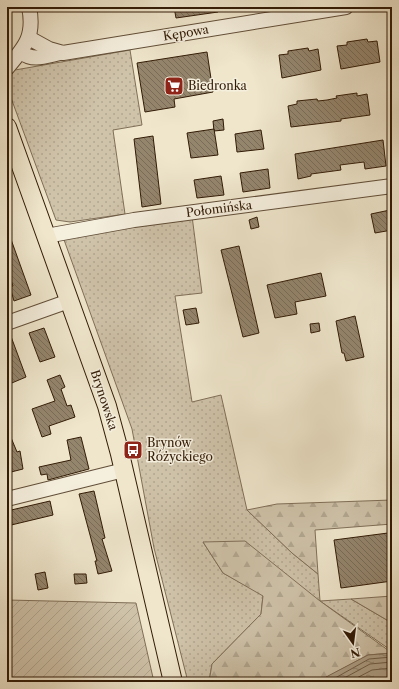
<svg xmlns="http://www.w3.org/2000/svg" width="399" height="689" viewBox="0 0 399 689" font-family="'Libre Caslon Text',serif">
<defs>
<pattern id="grass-dots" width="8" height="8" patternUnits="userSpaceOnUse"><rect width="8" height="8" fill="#cfc3aa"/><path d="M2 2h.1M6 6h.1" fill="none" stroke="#b2a791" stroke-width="1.8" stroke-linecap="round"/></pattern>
<pattern id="forest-firs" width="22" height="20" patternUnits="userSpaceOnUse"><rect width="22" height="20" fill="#cfc3aa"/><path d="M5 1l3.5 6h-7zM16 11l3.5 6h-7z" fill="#b2a791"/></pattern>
<pattern id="garden-furrows" width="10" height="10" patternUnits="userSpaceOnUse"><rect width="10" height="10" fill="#cfc3aa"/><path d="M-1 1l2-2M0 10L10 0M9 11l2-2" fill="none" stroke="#b2a791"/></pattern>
<pattern id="water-ripples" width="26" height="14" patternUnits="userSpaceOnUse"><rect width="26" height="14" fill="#afa189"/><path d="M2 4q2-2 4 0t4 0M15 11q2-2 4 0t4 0" fill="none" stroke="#8f826e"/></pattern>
<pattern id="building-back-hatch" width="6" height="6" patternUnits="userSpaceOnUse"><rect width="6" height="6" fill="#94856d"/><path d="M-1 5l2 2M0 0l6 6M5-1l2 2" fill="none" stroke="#796c58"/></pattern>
</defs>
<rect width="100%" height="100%" fill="#efe6cc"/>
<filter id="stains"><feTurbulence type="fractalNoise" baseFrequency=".005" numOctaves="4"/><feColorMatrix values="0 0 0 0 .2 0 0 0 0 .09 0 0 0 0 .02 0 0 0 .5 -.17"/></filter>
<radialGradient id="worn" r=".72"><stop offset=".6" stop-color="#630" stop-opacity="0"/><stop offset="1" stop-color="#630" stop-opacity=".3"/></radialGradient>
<g fill="url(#grass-dots)" stroke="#806f58">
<path d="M130,50L142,125L113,130L125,214L70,222L56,220L7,87L9,78L15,70Z"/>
<path d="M192,216L202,293L175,296L192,402L221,395L247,510L292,553L318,574L320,601L351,599L392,623V651L320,601L203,542L223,573L263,595L261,614L212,664L209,682H188L154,548L132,429L63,237Z"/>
</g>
<g fill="url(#forest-firs)" stroke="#806f58">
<path d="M392,500V524L315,530L318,574L292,553L247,510L277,504Z"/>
<path d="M245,541L320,601L392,653L368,655L327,677L322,682H209L212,664L261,614L263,596L223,573L203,542Z"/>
<path d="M392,596V623L351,599Z"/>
</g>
<path fill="url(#garden-furrows)" stroke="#806f58" d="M7,600L136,603L154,682H7Z"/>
<path fill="url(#water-ripples)" stroke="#7d6b55" d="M392,653V682H322L326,677L368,655Z"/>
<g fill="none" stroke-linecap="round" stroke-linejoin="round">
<g stroke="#705e48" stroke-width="1">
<path d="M328,682L369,659L392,657"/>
<path d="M337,682L370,664L392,662"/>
<path d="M349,682L372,670L392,668"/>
</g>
</g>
<g fill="url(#building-back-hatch)" stroke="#321b06">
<path d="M174,7H218V12L176,18Z"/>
<path d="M367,39L368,42L377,41L380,62L341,69L337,46L347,45V42Z"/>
<path d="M308,48L309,51L318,49L321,70L282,78L279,55L288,54V51Z"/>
<path d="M207,52L213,92L174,99L175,107L145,112L137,63Z"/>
<path d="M357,93V96L367,94L370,115L341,119V121L291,127L288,106L297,104V101L317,99L318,101L327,100L337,98L336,96Z"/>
<path d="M223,119L224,130L214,131L213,121Z"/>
<path d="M214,129L218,155L191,158L187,133Z"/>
<path d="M261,130L264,149L237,152L235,134Z"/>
<path d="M153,136L161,204L142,207L134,139Z"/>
<path d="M383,140L386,166L365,169L364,162L340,165L341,170L311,174V176L298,179L295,154Z"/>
<path d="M268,169L270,188L243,192L240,173Z"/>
<path d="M221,176L224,195L197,198L194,180Z"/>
<path d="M390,210L392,230L375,233L371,214Z"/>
<path d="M257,217L259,227L251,229L249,220Z"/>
<path d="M7,231H8L31,295L14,301L10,287L13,286L7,270Z"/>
<path d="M239,246L259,333L243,337L221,250Z"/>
<path d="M321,273L326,296L295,302L297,314L275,318L267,285Z"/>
<path d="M196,308L199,323L186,325L183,310Z"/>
<path d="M355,316L364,357L346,361L344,353H342L336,321Z"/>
<path d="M319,323L320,331L311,333L310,324Z"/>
<path d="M44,328L55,357L40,362L29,333Z"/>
<path d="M7,331H9L26,377L7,385Z"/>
<path d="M60,375L65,387L61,389L67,406L71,405L75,417L49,426L51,434L42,437L32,409L55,401L47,380Z"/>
<path d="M7,428L17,452L20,451L23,469L11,472L7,456Z"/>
<path d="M81,437L89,469L48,480L47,474L41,475L39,467L71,460L67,440Z"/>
<path d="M94,491L105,538L102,539L112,571L98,574L95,561H97L79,494Z"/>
<path d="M50,501L53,515L7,526V511Z"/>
<path d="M388,533L392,562V581L341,588L334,540Z"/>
<path d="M45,572L48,588L38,590L35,574Z"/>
<path d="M74,574H86L87,583L75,584Z"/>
</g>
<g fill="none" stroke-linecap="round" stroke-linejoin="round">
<g stroke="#614e38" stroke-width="16">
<g id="minor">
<path d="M29,38L49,49L63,53L346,7"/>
<path d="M21,52C33,62 46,56 60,53"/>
<path d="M7,68C25,47 35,36 29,7"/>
<path d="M46,236L134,220L392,186"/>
<path d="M7,323L69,301"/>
<path d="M7,499L124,470"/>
</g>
</g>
<g stroke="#321b06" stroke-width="20">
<path id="major" d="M7,127L107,406L120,454L173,682"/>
</g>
<use href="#minor" stroke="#f5efde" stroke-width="14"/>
<use href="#major" stroke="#efe6cc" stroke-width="18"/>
</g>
<defs>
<g id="supermarket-square" transform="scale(1)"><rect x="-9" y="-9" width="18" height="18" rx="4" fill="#8f2418" stroke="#f5efde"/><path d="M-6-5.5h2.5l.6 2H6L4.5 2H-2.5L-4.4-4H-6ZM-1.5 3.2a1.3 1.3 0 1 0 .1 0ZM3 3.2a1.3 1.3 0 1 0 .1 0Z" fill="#fff"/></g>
<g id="bus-square" transform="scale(1)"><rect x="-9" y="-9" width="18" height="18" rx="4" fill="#8f2418" stroke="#f5efde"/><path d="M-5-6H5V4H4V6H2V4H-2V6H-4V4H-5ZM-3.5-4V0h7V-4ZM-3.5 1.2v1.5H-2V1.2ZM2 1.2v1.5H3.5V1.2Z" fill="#fff"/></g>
</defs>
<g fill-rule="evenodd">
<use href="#supermarket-square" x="174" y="86"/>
<use href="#bus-square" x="133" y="450"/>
</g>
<g text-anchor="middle" stroke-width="3" stroke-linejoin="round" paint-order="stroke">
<g font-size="12" fill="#321b06" stroke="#f5efde">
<text transform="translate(186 33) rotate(-9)" y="4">Kępowa</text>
<text transform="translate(219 209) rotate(-7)" y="4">Połomińska</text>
<text transform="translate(104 400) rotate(72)" y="4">Brynowska</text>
</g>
<g font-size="12" fill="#321b06" stroke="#f5efde" text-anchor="start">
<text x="188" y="90">Biedronka</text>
<text x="147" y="447">Brynów<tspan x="147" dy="14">Różyckiego</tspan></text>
</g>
</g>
<rect width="399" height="689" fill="none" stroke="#efe6cc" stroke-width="24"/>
<rect x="8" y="8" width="383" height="673" fill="none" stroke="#321b06" stroke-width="2"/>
<rect x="12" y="12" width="375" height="665" fill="none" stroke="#321b06"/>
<g transform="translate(353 643) rotate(166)" stroke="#f5efde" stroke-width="3" paint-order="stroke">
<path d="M0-3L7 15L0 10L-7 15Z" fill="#321b06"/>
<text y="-6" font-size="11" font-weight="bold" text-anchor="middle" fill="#321b06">N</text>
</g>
<rect width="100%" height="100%" filter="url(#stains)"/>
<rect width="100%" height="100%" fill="url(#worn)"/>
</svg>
